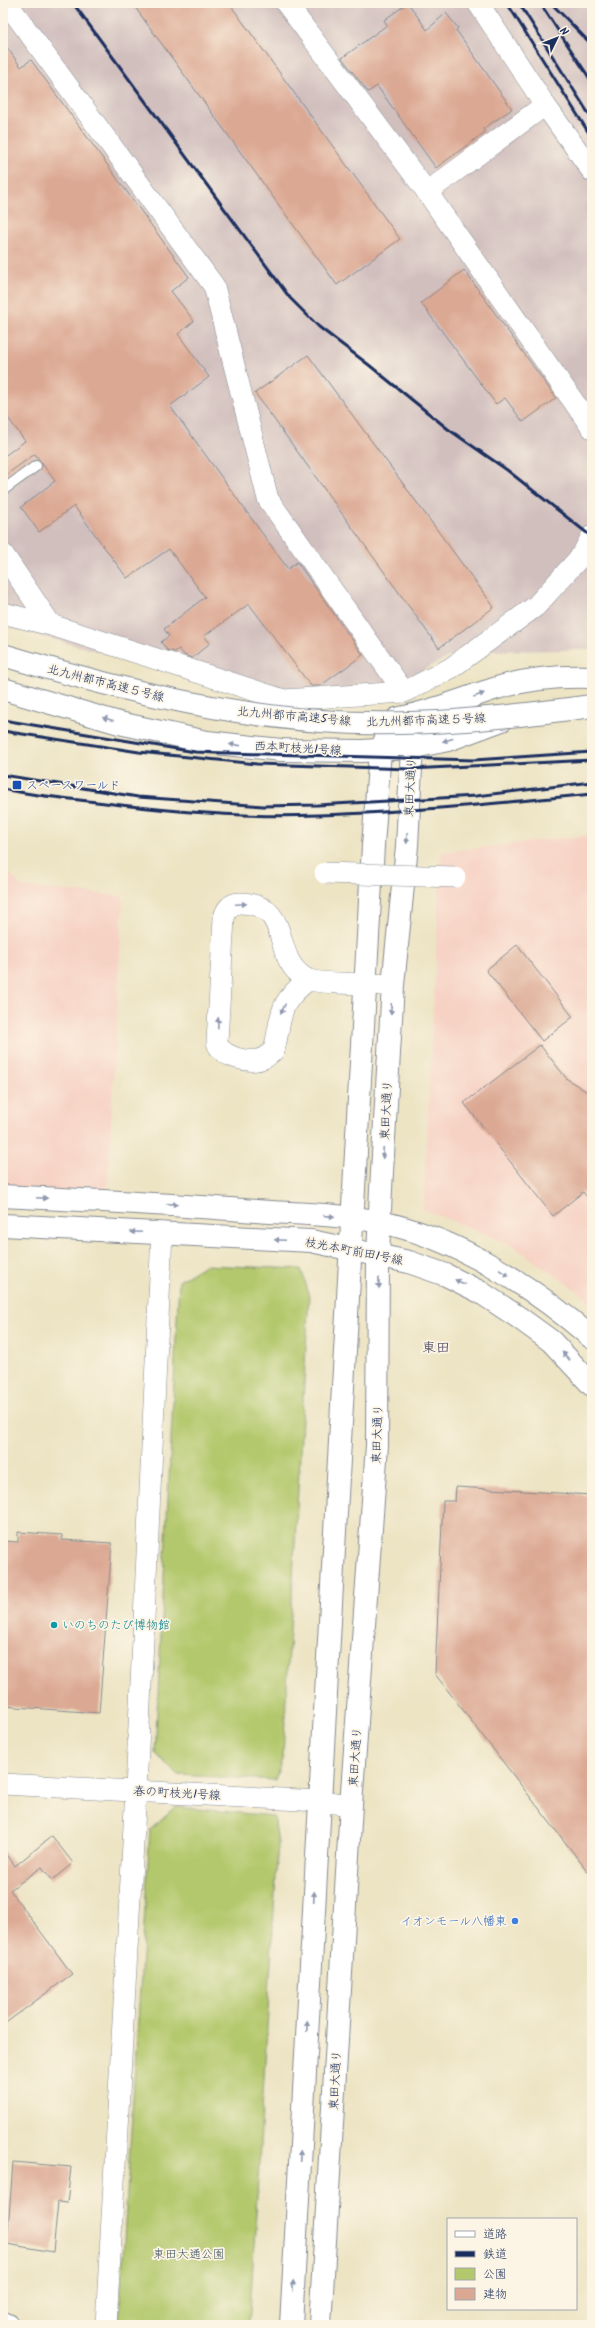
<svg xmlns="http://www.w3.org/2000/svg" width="595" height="2328" viewBox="0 0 595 2328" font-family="Kalam,'Klee One',sans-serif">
<rect width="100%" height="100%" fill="#fcf5e5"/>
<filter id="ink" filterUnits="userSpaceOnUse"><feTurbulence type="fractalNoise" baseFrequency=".025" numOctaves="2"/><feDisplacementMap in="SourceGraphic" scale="8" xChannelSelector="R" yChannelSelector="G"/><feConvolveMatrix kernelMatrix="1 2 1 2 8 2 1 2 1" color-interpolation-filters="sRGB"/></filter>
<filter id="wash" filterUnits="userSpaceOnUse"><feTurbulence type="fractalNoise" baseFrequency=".012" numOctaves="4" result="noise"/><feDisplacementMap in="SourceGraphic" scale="16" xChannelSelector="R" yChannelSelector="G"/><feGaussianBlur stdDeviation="0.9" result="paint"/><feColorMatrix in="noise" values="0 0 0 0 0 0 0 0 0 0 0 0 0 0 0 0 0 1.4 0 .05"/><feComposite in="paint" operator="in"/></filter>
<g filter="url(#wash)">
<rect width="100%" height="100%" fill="#ede4c4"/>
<g fill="#f6d2c4">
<path d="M592,835V1304L583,1295L511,1245L423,1209L441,852Z"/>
<path d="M3,866L22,887L123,896L107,1198L3,1189Z"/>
</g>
<path fill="#d1bfbe" d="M3,3H592V650L460,651L419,672L338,696L220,684L3,626Z"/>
<g fill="#b3c86c" stroke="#677c65">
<path d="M205,1265L301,1269L309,1294L283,1756L275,1780L178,1775L155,1753L179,1281Z"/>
<path d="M176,1807L274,1816L278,1843L250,2314L246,2325H127L119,2319L150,1830Z"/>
</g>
<g id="blocks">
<g fill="#dba893">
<path d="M132,3H229L400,239L337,285Z"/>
<path d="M408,3L427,30L446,13L458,28L456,30L512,109L483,129L485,132L436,168L377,86L368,92L342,58L387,25L384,20Z"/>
<path d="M3,42L21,67L31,60L189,277L171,291L194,321L178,334L209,377L170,406L288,569L297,562L363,655L320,686H311L249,604L204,636L210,643L192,658L184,655L179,649L175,652L167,650L161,642L169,636L164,629L205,597L169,549L127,578L74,506L39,532L21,507L55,481L35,454L3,477V457L25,441L3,411Z"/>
<path d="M464,270L556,398L523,422L505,398L496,404L421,303Z"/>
<path d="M308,355L494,607L439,648L255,393Z"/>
<path d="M517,945L573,1017L542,1041L486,970Z"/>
<path d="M540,1045L567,1079L592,1095V1203L583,1192L553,1216L464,1103Z"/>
<path d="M456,1487L592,1495V1877L435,1674L443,1501H455Z"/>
<path d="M18,1532L62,1535V1540L112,1543L99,1713L3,1706V1541L18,1542Z"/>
<path d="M52,1836L73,1863L52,1880L42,1867L10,1890L72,1974L3,2025V1849L15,1866Z"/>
<path d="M13,2162L71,2167L67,2203L58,2202L53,2252L7,2244Z"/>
</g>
</g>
</g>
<g filter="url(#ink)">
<use href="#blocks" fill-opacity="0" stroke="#848a91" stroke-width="1"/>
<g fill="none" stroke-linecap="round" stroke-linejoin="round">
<g stroke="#848a91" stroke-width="12">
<path id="lane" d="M3,490L36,466"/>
</g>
<g stroke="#848a91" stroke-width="22">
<g id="street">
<path d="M7,3L214,286L268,499L404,692"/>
<path d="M286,3L427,192L592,428"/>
<path d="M478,3L545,105L592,171"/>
<path d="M427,192L545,105"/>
<path d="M3,554L51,625"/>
<path d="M3,613L51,625L284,700L404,692L451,668L536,606L582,555L592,536"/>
<path d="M308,980C276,1005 283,1015 274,1050C271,1053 268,1056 264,1058C251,1064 221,1058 217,1042L224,918C226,909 231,903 240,903C295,904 269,959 307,979C316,984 378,984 393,985"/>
<path d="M3,1784L319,1801L351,1805"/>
<path d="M106,2325L136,1790L162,1233"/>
</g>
</g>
<g stroke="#848a91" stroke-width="24">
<g id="secondary">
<path d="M3,689L119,723L207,742L281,750L362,751L409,748L448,740L502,720"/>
<path d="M400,718C434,711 465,698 497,688C526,679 562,676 592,677"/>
<path d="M3,1196C87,1200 172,1204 256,1211C297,1214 340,1214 380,1222C458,1238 533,1287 592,1338"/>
<path d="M3,1225L311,1241L409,1262L446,1275L480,1292L518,1317L551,1341L592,1385"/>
<path d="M3,2323L8,2325"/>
<path d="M291,2325L373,846L380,750L397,719"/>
<path d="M320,2325L351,1805L377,1445L378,1256L381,1189L393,985L407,846L412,748L397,719"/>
</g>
</g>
<use href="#lane" stroke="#fff" stroke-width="10"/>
<use href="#street" stroke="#fff" stroke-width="21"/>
<use href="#secondary" stroke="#fff" stroke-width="22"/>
<g stroke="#1b2f5e" stroke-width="3">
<path d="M73,3L290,298L319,327L369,365L448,429L507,470L592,537"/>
<path d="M507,3L592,138"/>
<path d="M519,3L592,119"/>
<path d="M540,3L592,82"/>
<path d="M551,3L592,45"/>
<path d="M3,720L195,752L474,760L592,752"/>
<path d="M3,731L139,752L257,764L410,769L592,760"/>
<path d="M3,775L138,797L263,806L317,805L476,796L592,782"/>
<path d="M3,789C36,796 71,799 105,803C175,812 247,818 318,815C410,812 501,803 592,794"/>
</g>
<g stroke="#848a91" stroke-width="22" stroke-linecap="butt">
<path id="street-bridge" d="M325,873L455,877"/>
</g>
<g stroke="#848a91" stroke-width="24" stroke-linecap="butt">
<path id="highway-bridge" d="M3,655C107,686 212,713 321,721C411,728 503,718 592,706"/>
</g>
<use href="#street-bridge" stroke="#fff" stroke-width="21"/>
<use href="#highway-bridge" stroke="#fff" stroke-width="22"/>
</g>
<defs><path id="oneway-solid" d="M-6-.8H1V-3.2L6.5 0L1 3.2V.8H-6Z"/></defs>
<g fill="#8d97ae">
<use href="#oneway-solid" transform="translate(479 695) rotate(-20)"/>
<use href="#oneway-solid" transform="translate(108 719) rotate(-164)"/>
<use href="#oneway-solid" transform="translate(448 740) rotate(164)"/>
<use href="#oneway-solid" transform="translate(235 745) rotate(-174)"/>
<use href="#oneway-solid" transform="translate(407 838) rotate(93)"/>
<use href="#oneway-solid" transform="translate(241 904) rotate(-2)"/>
<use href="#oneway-solid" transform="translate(283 1009) rotate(114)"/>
<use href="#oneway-solid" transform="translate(391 1009) rotate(93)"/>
<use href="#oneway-solid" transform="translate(218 1023) rotate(-87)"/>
<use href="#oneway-solid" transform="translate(383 1153) rotate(93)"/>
<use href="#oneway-solid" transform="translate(42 1198) rotate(3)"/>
<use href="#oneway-solid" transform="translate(172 1204) rotate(4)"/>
<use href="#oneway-solid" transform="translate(329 1216) rotate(5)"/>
<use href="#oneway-solid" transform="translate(136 1232) rotate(-177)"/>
<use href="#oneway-solid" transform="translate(280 1240) rotate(-177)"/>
<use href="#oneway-solid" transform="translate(504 1273) rotate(34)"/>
<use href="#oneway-solid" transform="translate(460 1282) rotate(-154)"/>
<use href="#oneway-solid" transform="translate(379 1283) rotate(89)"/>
<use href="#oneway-solid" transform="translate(566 1356) rotate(-133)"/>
<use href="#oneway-solid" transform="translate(314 1897) rotate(-87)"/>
<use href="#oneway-solid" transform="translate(307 2026) rotate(-87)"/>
<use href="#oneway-solid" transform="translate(300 2156) rotate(-87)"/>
<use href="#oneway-solid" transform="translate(293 2286) rotate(-87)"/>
</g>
</g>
<rect fill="#1a4fb4" stroke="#fcf5e5" stroke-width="1.5" x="12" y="780" width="10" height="10" rx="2"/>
<circle fill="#0f9aa8" stroke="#fcf5e5" stroke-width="1.5" cx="54" cy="1625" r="4"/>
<circle fill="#3f7fe0" stroke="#fcf5e5" stroke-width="1.5" cx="515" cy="1921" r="4"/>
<g text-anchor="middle" stroke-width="3.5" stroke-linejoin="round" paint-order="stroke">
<g font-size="12" fill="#1b2f5e" stroke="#fcf5e5">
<text transform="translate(106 683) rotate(14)" y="4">北九州都市高速５号線</text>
<text transform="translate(294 716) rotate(5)" y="4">北九州都市高速5号線</text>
<text transform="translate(426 720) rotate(-2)" y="4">北九州都市高速５号線</text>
<text transform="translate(298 748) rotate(3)" y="4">西本町枝光1号線</text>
<text transform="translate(410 787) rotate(-87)" y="4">東田大通り</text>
<text transform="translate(386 1110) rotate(-87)" y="4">東田大通り</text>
<text transform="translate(354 1251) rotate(11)" y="4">枝光本町前田1号線</text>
<text transform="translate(377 1434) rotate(-88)" y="4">東田大通り</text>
<text transform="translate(355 1757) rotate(-86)" y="4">東田大通り</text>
<text transform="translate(177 1793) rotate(3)" y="4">春の町枝光1号線</text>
<text transform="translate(335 2080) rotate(-87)" y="4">東田大通り</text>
</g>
<g font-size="12" fill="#164399" stroke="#fcf5e5" text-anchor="start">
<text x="26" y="789">スペースワールド</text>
</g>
<g font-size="12" fill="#0d838f" stroke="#fcf5e5" text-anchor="start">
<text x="62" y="1629">いのちのたび博物館</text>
</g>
<g font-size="12" fill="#366cbe" stroke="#fcf5e5" text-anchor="end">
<text x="507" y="1925">イオンモール八幡東</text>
</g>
<g font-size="12" fill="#415562" stroke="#fcf5e5">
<text x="189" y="2258">東田大通公園</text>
</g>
<g font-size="14" font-weight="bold" fill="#5e5971" stroke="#fcf5e5">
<text x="436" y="1352">東田</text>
</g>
</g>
<rect width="595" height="2328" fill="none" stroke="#fcf5e5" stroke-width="16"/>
<rect x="447" y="2218" width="130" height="92" fill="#fcf5e5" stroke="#a2a6af"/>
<rect x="455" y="2231" width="20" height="6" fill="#ffffff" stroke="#a2a6af"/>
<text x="483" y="2238" font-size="12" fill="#1b2f5e">道路</text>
<rect x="455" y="2251" width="20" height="6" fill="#1b2f5e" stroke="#a2a6af"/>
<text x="483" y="2258" font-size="12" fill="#1b2f5e">鉄道</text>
<rect x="455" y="2268" width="20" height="12" fill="#b3c86c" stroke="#a2a6af"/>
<text x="483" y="2278" font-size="12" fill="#1b2f5e">公園</text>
<rect x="455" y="2288" width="20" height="12" fill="#dba893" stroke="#a2a6af"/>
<text x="483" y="2298" font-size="12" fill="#1b2f5e">建物</text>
<g transform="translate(557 38) rotate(47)" stroke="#fcf5e5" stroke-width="3" paint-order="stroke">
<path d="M0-3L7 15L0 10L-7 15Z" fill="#1b2f5e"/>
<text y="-6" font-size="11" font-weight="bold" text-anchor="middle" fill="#1b2f5e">N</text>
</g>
</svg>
